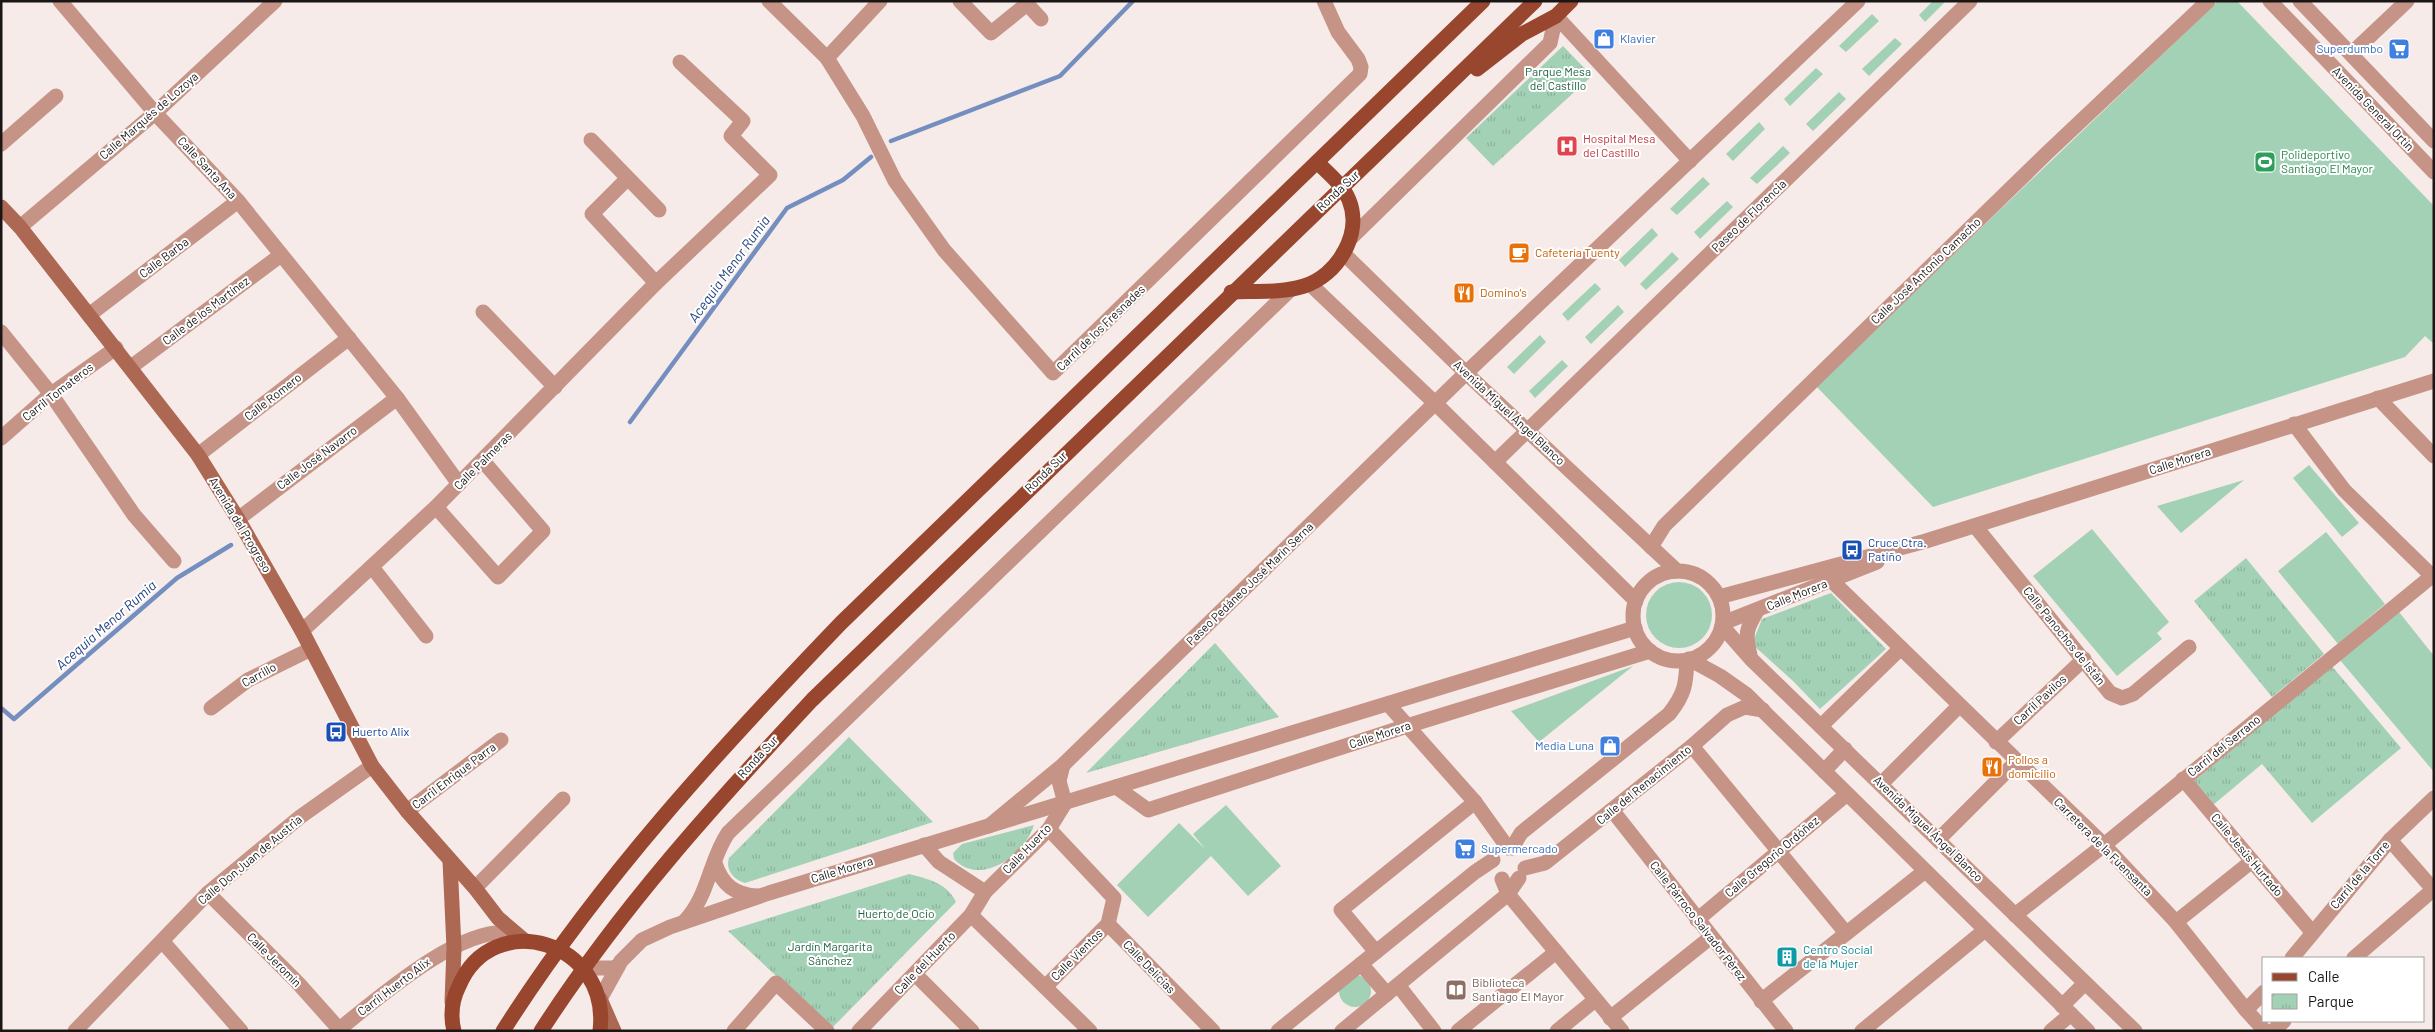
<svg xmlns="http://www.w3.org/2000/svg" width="2435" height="1032" viewBox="0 0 2435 1032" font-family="Barlow,sans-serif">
<defs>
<pattern id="park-tufts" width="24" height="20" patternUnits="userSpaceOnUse" patternTransform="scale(1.25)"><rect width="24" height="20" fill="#a3d1b6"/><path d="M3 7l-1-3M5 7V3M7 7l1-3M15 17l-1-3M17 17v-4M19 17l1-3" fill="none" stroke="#8cb39c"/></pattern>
</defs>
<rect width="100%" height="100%" fill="#f6ebe8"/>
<g fill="#a3d1b6">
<path d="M1933,1H1946L1925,22L1919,15Z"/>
<path d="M2218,1H2237L2434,206V344L2425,336L2405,357L1933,507L1816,386Z"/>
<path d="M1872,14L1879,21L1846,52L1839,46Z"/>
<path d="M1895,38L1902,44L1869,76L1862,69Z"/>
<path d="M1816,68L1823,74L1790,106L1784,99Z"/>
<path d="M1839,92L1846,99L1813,131L1806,124Z"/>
<path d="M1759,122L1765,129L1733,161L1726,154Z"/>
<path d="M1783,146L1790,153L1757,184L1750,178Z"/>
<path d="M1703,177L1710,184L1677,215L1670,209Z"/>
<path d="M1727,201L1733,207L1700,239L1694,232Z"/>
<path d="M1652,228L1658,235L1625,267L1619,260Z"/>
<path d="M1672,252L1679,259L1646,290L1640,284Z"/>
<path d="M1595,283L1601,289L1568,321L1562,314Z"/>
<path d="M1618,305L1624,312L1591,344L1585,337Z"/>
<path d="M1540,335L1546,342L1514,374L1507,367Z"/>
<path d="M1562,360L1568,366L1535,398L1529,391Z"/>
<path d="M2309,465L2359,523L2342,537L2293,478Z"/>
<path d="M2244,480L2181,533L2157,506Z"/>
<path d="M2092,529L2169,622L2157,633L2162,639L2117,676L2033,576Z"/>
<path d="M2326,532L2385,604L2338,644L2278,571Z"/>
<circle cx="1679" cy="615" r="33"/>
<path d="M2399,612L2434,656V772L2340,660Z"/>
<path d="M1633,666L1539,742L1511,711Z"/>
<path d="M1226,805L1281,866L1248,896L1211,856L1148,917L1117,885L1179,823L1205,849L1193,834Z"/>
<circle cx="1355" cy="991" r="16"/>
</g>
<g fill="url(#park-tufts)">
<path d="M1563,46L1592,76L1493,166L1466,138Z"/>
<path d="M2246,558L2324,654L2272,697L2194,601Z"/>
<path d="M1831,593L1886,649L1820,709L1793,681L1752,644L1762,619Z"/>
<path d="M1215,643L1279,717L1086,773Z"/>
<path d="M2331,665L2401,748L2312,823L2262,764L2213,805L2193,782Z"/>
<path d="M849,737L933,822L745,883C734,880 725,870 729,858Z"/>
<path d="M1034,825C1025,854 981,888 954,859L953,853L962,844Z"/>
<path d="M909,874C928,879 947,883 956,902L832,1028L728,931Z"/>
</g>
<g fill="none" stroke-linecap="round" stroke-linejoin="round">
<g stroke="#748fbf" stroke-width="4.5">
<path d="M891,141L1060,76L1133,1"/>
<path d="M630,422L787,208L843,180L871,157"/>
<path d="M1,708L14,719L177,578L231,545"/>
</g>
<g stroke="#c59486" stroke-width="15">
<path d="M60,1L155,113L238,201L397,398L459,484"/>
<path d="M769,1L827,58L863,116L895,181L944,250L1053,373L1360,74L1361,67L1358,59L1338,32L1324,1"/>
<path d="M960,1L991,33L1027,4L1041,19"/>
<path d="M2270,1L2434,172"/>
<path d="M2300,1L2434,141"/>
<path d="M1556,16L1690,161"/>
<path d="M2351,54L2407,1"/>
<path d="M827,58L880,1"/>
<path d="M591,140L659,210"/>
<path d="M1,144L56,96"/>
<path d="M627,179L592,214L656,283"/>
<path d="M20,227L155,113L275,1"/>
<path d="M1350,239L1550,43L1556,16"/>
<path d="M1343,253L1466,373L1677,571"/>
<path d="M1310,284L1436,404L1636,601"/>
<path d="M483,312L555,387"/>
<path d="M89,315L238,201"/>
<path d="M1,332L51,394L134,515L174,561"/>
<path d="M131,367L281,255"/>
<path d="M2378,398L2434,456"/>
<path d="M2294,424L2344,490L2434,578"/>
<path d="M1,438L51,394L116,348"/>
<path d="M198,455L349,338"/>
<path d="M1495,462L1970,1"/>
<path d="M436,507L498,577L543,531L483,461"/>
<path d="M238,519L397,398"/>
<path d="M1975,526L2110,693L2122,698L2133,694L2189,647"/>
<path d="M1651,547L1664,526L2047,153L2208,1"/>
<path d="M372,567L426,636"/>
<path d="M1823,569L1832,581L2104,845L2176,922L2246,1010L2265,1031"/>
<circle cx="1678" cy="616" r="45"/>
<path d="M1719,597L1926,541L2434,381"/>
<path d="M1723,623L1877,562"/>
<path d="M1722,626L1751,659L2135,1031"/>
<path d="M302,631L436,507L656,283L770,175L731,136L743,121L680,62"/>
<path d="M1750,655C1745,634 1746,629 1757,611"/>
<path d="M1689,659L1720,676L1747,695L2088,1031"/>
<path d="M1388,704L1475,802L1508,848"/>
<path d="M211,708L248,680L311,649"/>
<path d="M1821,726L1901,648"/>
<path d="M1996,742L2084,659"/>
<path d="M1692,746L1846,933"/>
<path d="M1063,765L1059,781L1065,803"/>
<path d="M1824,771L1845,749"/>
<path d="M2183,779L2312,932"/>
<path d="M1881,784L1959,706"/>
<path d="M1116,787L1148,810L1407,726L1650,651"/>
<path d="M1612,810L1786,1031"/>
<path d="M407,811L501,740"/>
<path d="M989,826L1063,765L1466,373L1858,1"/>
<path d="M1049,829L1114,898L1108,924"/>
<path d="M1938,840L2016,762"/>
<path d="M2390,840L2433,889"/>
<path d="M924,845L939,862L985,892"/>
<path d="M1512,848L1521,833L1669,714C1685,694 1686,684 1687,660"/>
<path d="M715,863C722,885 735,895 758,896"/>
<path d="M1525,868L1545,863L1692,746L1727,715L1745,707L1763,710"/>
<path d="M1502,879L1508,894L1622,1031"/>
<path d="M475,888L563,799"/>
<path d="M208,893L298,983L339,1029"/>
<path d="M971,915L1090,1031"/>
<path d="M2015,915L2104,845L2432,576"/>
<path d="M1697,920L1847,794"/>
<path d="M684,922C709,896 709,861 728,833L1291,289"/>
<path d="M2176,922L2252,861"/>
<path d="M1108,924L1213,1031"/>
<path d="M163,942L241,1031"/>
<path d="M1376,952L1341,910L1475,802"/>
<path d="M2292,958L2390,840L2434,798"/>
<path d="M2354,958L2434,889"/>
<path d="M1361,964L1387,994"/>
<path d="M584,968H613L618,966"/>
<path d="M915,974L972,1031"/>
<path d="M1398,985L1434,1031"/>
<path d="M1046,986L1108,924"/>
<path d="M600,999L621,961L642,940L670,927L769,893L1635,628"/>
<path d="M1761,1001L1925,871"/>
<path d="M2062,1006L2085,983"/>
<path d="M2246,1010L2264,992"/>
<path d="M1610,1018L1711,937"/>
<path d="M75,1031L208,893L300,817L372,766"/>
<path d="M337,1031C376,1000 461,924 513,933"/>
<path d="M734,1031L776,983L827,1031"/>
<path d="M859,1031L971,915L985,892L1049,829L1065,803"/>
<path d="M1278,1031L1475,872L1493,860"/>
<path d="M1342,1031L1508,894L1519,878"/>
<path d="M1458,1031L1556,952"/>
<path d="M1557,1031L1595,1000"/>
<path d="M1862,1031L1985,930"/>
<path d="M2051,1031L2071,1014"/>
<path d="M2273,1031L2284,1021"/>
</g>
<g stroke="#ad6854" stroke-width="15">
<path d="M1,207L20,227L198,455L238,519L302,631L372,766L407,811L475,888L498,918L525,941"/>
<path d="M450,861L454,948L452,1002"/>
<path d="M600,999L614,1031"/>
</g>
<g stroke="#99462f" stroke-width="15">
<path d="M1477,69L1522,34L1556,16L1571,1"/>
<path d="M1231,292C1254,291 1282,293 1304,286C1337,276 1363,234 1349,200C1343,185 1328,173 1317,162"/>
<path d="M454,1031C450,1015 452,1000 459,986C492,907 611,940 600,1031"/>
<path d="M503,1031C598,881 719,750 841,623L1483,1"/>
<path d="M541,1031C619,910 715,804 812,700L1535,1"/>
</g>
</g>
<defs>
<g id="shop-square" transform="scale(1.125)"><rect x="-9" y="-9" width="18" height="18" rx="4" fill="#3f7fe0" stroke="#fff"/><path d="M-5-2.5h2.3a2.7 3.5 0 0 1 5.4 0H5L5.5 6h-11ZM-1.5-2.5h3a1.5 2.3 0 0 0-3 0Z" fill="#fff"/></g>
<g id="supermarket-square" transform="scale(1.125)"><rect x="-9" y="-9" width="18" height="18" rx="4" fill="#3f7fe0" stroke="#fff"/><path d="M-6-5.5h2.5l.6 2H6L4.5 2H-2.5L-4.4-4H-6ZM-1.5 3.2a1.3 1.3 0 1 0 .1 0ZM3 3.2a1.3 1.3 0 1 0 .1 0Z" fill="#fff"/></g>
<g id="hospital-square" transform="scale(1.125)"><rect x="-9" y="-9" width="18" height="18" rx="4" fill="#e0444e" stroke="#fff"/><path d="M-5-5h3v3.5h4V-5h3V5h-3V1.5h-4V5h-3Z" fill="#fff"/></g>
<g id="stadium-square" transform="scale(1.125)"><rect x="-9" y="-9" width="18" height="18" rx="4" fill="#2e9e5b" stroke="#fff"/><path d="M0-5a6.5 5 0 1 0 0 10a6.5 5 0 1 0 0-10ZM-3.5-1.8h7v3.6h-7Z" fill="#fff"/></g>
<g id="cafe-square" transform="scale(1.125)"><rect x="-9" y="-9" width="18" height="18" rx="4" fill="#e8710a" stroke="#fff"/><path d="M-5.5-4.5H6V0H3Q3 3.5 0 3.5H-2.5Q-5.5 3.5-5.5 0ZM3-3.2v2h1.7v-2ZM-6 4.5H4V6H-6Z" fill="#fff"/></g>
<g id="restaurant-square" transform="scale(1.125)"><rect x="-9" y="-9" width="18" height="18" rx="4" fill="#e8710a" stroke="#fff"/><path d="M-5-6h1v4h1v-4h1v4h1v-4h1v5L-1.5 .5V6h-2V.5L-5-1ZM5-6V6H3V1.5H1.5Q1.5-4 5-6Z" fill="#fff"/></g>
<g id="bus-square" transform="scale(1.125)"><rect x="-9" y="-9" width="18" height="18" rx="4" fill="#1a4fb4" stroke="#fff"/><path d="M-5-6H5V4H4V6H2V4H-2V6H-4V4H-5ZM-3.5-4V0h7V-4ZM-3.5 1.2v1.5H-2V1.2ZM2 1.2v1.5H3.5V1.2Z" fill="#fff"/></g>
<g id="building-square" transform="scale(1.125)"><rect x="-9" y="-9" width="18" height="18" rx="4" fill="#0f9aa8" stroke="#fff"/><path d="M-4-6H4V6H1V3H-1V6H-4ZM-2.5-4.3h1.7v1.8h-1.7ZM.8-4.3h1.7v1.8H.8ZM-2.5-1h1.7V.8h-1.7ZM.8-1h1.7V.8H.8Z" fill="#fff"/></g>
<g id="library-square" transform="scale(1.125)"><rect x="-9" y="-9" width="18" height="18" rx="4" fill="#8d6e63" stroke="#fff"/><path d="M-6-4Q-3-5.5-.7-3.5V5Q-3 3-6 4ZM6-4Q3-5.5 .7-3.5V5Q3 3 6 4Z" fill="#fff"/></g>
</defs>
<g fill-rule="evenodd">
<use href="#shop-square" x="1604" y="39"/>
<use href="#supermarket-square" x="2399" y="49"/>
<use href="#hospital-square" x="1567" y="146"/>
<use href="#stadium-square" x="2265" y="162"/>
<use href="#cafe-square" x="1519" y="253"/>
<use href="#restaurant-square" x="1464" y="293"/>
<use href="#bus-square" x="1852" y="550"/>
<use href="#bus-square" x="336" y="732"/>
<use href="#shop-square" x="1610" y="746"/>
<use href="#restaurant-square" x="1992" y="767"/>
<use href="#supermarket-square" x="1465" y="849"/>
<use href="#building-square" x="1787" y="957"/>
<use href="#library-square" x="1456" y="990"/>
</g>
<g text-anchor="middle" stroke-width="4" stroke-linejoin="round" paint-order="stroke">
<g font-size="12" fill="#366cbe" stroke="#fff" text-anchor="start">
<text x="1620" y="43">Klavier</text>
<text x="2383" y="53" text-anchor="end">Superdumbo</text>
<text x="1594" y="750" text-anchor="end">Media Luna</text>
<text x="1481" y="853">Supermercado</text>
</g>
<g font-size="12" fill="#206342" stroke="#fff">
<text x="1558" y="76">Parque Mesa<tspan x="1558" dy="14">del Castillo</tspan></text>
<text x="896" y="918">Huerto de Ocio</text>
<text x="830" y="951">Jardín Margarita<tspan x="830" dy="14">Sánchez</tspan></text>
</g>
<g font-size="12" fill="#1a1615" stroke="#fff">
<text transform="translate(2373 109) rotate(46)" y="4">Avenida General Ortín</text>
<text transform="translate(149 116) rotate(-41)" y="4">Calle Marqués de Lozoya</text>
<text transform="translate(207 168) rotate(47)" y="4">Calle Santa Ana</text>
<text transform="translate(1338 191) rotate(-43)" y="4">Ronda Sur</text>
<text transform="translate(1749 216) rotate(-44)" y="4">Paseo de Florencia</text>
<text transform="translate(164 258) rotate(-37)" y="4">Calle Barba</text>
<text transform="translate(1926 271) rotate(-44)" y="4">Calle José Antonio Camacho</text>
<text transform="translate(206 311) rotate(-37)" y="4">Calle de los Martínez</text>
<text transform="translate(1101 328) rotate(-44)" y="4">Carril de los Fresnades</text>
<text transform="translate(58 392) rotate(-38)" y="4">Carril Tomateros</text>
<text transform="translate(273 397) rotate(-38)" y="4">Calle Romero</text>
<text transform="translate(1509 413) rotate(43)" y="4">Avenida Miguel Ángel Blanco</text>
<text transform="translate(317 458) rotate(-37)" y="4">Calle José Navarro</text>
<text transform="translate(483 461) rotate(-45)" y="4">Calle Palmeras</text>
<text transform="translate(2180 461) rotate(-18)" y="4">Calle Morera</text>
<text transform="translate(1046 472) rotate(-44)" y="4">Ronda Sur</text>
<text transform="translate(240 525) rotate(59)" y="4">Avenida del Progreso</text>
<text transform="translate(1250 584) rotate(-44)" y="4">Paseo Pedáneo José Marín Serna</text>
<text transform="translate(1797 595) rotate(-22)" y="4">Calle Morera</text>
<text transform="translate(2064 636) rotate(51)" y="4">Calle Panochos de Istán</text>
<text transform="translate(259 675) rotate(-29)" y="4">Carrillo</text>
<text transform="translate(2040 700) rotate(-43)" y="4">Carril Pavilos</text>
<text transform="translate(1380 735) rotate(-18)" y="4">Calle Morera</text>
<text transform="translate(2224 746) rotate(-39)" y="4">Carril del Serrano</text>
<text transform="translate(758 757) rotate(-47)" y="4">Ronda Sur</text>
<text transform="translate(454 776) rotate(-37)" y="4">Carril Enrique Parra</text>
<text transform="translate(1644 785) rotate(-39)" y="4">Calle del Renacimiento</text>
<text transform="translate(1928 829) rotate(44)" y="4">Avenida Miguel Ángel Blanco</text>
<text transform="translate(2103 847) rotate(45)" y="4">Carretera de la Fuensanta</text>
<text transform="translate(1027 849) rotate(-46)" y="4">Calle Huerto</text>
<text transform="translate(2247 855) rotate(50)" y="4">Calle Jesús Hurtado</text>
<text transform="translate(1772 857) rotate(-40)" y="4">Calle Gregorio Ordóñez</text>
<text transform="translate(250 860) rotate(-40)" y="4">Calle Don Juan de Austria</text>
<text transform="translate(842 870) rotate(-17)" y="4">Calle Morera</text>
<text transform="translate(2360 875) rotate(-50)" y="4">Carril de la Torre</text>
<text transform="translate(1698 921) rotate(52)" y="4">Calle Párroco Salvador Pérez</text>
<text transform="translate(1077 955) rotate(-45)" y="4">Calle Vientos</text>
<text transform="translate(274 960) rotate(45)" y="4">Calle Jeromín</text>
<text transform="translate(925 963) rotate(-46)" y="4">Calle del Huerto</text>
<text transform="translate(1149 967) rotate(46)" y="4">Calle Delicias</text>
<text transform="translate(394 987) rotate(-37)" y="4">Carril Huerto Alix</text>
</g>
<g font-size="12" fill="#be3a42" stroke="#fff" text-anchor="start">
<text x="1583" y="143">Hospital Mesa<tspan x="1583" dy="14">del Castillo</tspan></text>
</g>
<g font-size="12" fill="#27864d" stroke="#fff" text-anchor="start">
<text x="2281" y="159">Polideportivo<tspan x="2281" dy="14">Santiago El Mayor</tspan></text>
</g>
<g font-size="12" fill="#c56008" stroke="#fff" text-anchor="start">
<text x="1535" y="257">Cafetería Tuenty</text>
<text x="1480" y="297">Domino's</text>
<text x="2008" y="764">Pollos a<tspan x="2008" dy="14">domicilio</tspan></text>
</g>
<g font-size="12" fill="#164399" stroke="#fff" text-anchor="start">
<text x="1868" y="547">Cruce Ctra.<tspan x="1868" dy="14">Patiño</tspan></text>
<text x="352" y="736">Huerto Alix</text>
</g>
<g font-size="12" fill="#0d838f" stroke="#fff" text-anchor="start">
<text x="1803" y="954">Centro Social<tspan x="1803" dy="14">de la Mujer</tspan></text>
</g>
<g font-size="12" fill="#785e54" stroke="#fff" text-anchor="start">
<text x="1472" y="987">Biblioteca<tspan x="1472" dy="14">Santiago El Mayor</tspan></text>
</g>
<g font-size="14" font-style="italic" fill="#23447f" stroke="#fff">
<text transform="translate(729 269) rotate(-54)" y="5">Acequia Menor Rumia</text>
<text transform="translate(106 625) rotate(-41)" y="5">Acequia Menor Rumia</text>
</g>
</g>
<rect width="2435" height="1032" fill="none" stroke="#1a1615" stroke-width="5"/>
<rect x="2262" y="957" width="162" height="65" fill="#ffffff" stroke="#a3a2a1"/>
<rect x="2272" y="973" width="25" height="8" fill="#99462f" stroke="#a3a2a1"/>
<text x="2308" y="982" font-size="15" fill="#1a1615">Calle</text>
<rect x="2272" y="994" width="25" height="15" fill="url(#park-tufts)" stroke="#a3a2a1"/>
<text x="2308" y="1007" font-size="15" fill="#1a1615">Parque</text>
</svg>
